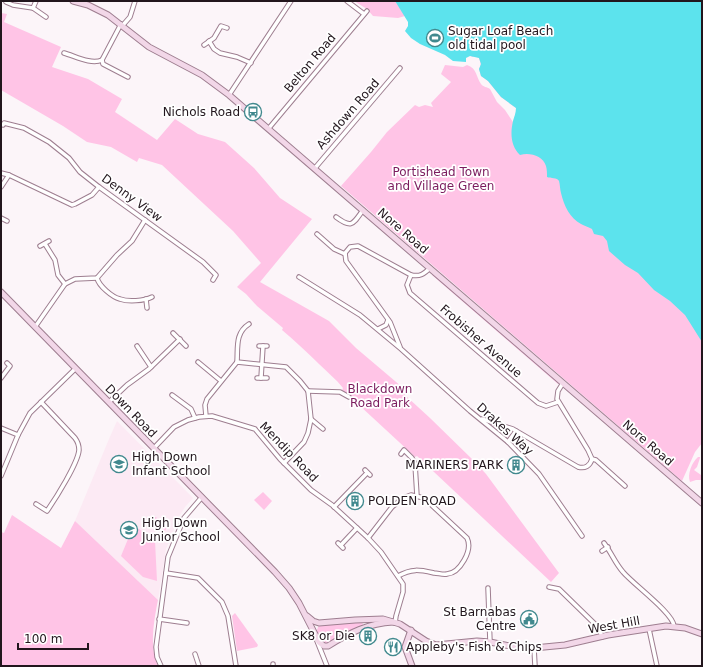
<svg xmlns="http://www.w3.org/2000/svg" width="703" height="667" viewBox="0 0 703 667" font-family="'DejaVu Sans',sans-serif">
<rect width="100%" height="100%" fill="#fcf5f9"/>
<path fill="#fceaf4" d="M117,421L193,498L185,507L180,515L166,549L158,600L75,521L109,439Z"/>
<g fill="#ffc4e6">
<path d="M354,1H395L405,16L398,18L373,16L367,9Z"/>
<path d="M1,13L7,14L4,22L61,47L52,67L88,79L122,99L115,112L157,140L175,119L198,134L225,142L254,168L280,198L312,219L260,282L329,321L356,348L402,387L406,396L430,418L472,459L486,474L559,573L551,582L417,456L415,457L412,454L346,393L342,390L343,388C336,379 327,372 319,364C307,352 295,341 282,330L283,328L257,306L246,294L237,287L261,263L233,231L162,165L139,158L137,162L111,147L87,142L63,126L1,90Z"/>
<path d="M469,53L702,90V443L695,452L682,481L341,186L371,152L387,132L415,105L419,107L425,105L433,107L431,103L451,82L441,74L445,65L463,67L467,65C477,68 476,77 481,84C483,87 487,87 490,89L497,102L505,110L513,122L516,113V108L501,97L488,81L481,76L479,69C482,64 480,62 479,58L475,56L472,57Z"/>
<path d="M432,275H434L558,383V384Z"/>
<path d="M698,457H700V458L697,467L694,470L701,475L702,473V480H696L690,482C687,474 692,462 698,457Z"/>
<path d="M263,492L272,501L264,510L254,500Z"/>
<path d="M12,515L61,548L75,521L158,600C154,620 149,648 158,666H1V532L4,533Z"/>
<path d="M153,516L169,523L165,531L149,525Z"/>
<path d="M133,527L139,529L155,541L157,581L143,577L121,556Z"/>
<path d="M235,613L258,645L257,647L237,651L232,616Z"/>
<path d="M353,621L354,623H356V621H362L363,625L341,635L327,644L320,641L316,633L318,627L321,625Z"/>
</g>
<path fill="#5ce3ed" d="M395,1H702V342L685,315L670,301L654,290L638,273L625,265L609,251L607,241L603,236L594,234L592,229C589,227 584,226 581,224C570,218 564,206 561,193C560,190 560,184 559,181C557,177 551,179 547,177C547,173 547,170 546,166C543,156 530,152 520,155C511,146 510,134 513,121C514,117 516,113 516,108L501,97L488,81L481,76L479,69L481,64L479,58L470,56L466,58V62L453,61L445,55L420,44L411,38L405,31L408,26V22Z"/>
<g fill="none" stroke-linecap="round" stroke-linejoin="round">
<g stroke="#9e7e90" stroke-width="5.5">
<g id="street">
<path d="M347,1L364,14"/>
<path d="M6,2L13,5L33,8L46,17"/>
<path d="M33,8L36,1"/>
<path d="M123,25L130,17L135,1"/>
<path d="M209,41L214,49L220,53L237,57L251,63"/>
<path d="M204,45L214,38L221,26L227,28"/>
<path d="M64,53C75,56 91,65 102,60L103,64L128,77"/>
<path d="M102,60L121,24"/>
<path d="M229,95L291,1"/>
<path d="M3,125L4,123L24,128L49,142L69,158L80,172L99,187L203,262L216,275L213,280"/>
<path d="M269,128L367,11"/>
<path d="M315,168L400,68"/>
<path d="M1,173L9,175L72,205L75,204L92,195L99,187"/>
<path d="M1,187L9,175"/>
<path d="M336,217C352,229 353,224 363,210"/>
<path d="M1,218L7,221"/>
<path d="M317,234L334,249L345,254"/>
<path d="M45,244L55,260L58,275L65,284"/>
<path d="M40,246L49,241"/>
<path d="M411,275L407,285L410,293L538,403L546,406L558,402"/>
<path d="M299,277L360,315L401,349L470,411L508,442L539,474L582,536"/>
<path d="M97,278C99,286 112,297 120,299C128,302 144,301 152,297"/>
<path d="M146,299L147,308"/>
<path d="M35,327L65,284L75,279L97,278L117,255L132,241L145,220"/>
<path d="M378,329L386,325L388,320"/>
<path d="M173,333L186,346"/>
<path d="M137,346L151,367"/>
<path d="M259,346H267"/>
<path d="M400,347L390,322L346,261L345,253L350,247L358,246L411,275C420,277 424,274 430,268"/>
<path d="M198,362L221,381"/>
<path d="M237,362C238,347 235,333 249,324"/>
<path d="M1,378L10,366L7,363"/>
<path d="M257,378H267"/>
<path d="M261,378L263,346"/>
<path d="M563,383L558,391L557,399L588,450L592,459L596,460L625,486"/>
<path d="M308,391L340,392L349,397"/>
<path d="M172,395L191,409L195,418"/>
<path d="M109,402L127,385L149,369L180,339"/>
<path d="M206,416L205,405L207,399L237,362L286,367L300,381L308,391L311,419L308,433L304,442L284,463"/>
<path d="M311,419L323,429"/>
<path d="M482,419L513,429L578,467C585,469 590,466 592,459"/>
<path d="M1,428L18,435"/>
<path d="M508,442L516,431"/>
<path d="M154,448L174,427L188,420L199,417L212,416L255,429L280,459L311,490L332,505L368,538L381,552L403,584V592L396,616L395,623"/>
<path d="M401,454L404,450L412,458L415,464L417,496"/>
<path d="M365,470L370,475"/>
<path d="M1,476L18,435L30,413L75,369"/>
<path d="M36,504L47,511C56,498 78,463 79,450C79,445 78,442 75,438L41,402"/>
<path d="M334,507L367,473"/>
<path d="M368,538L392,507L403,498L411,495L424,498L467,538C473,550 460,573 447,574C443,575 438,573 434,573C420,570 412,568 398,576"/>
<path d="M338,543L343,548"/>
<path d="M604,543C611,552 615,563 623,572C633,584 673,613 674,626"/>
<path d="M341,545L357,528"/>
<path d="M602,551L608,547"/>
<path d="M166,573L198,578L222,602L228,616L236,666"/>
<path d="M549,587L559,589L599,628L602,637"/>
<path d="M488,588L490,642"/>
<path d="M159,619L187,623"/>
<path d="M649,629L657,666"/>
<path d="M317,641L327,666"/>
<path d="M534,648L535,666"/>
<path d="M195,654L199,666"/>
<path d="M273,664V666"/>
<path d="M161,666L157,657L156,647L168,557L184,518L202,497"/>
</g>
</g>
<g stroke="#9e7e90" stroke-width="7">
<g id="secondary">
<path d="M73,1L88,5L108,15L149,47L202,75L229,95L702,503"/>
<path d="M1,292L275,572L289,588L299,603L319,642L324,646H328C349,633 369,623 393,622"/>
<path d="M307,616L313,621L319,623L355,620L383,619L400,624L426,641L436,645L477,641L490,642L520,648L528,647"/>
<path d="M411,630L405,647L412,666"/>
<path d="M526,646L534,648L565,645L608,635L666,626L685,628L702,634"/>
</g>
</g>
<use href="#street" stroke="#fff" stroke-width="3.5"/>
<use href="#secondary" stroke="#f2d7e8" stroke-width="5"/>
</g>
<defs>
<g id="stadium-ring" transform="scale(0.9)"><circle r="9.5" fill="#fff" stroke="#41898e" stroke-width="1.5"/><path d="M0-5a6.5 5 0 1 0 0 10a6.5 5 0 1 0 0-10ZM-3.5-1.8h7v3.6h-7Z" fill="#41898e"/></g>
<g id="bus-ring" transform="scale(0.9)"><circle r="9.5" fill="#fff" stroke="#41898e" stroke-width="1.5"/><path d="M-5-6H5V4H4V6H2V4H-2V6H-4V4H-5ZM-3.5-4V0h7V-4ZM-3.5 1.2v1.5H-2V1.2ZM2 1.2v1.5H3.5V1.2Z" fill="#41898e"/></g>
<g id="school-ring" transform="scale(0.9)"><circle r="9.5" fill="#fff" stroke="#41898e" stroke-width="1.5"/><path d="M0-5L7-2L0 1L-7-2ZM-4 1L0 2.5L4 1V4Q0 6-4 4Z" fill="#41898e"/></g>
<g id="building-ring" transform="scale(0.9)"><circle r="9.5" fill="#fff" stroke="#41898e" stroke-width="1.5"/><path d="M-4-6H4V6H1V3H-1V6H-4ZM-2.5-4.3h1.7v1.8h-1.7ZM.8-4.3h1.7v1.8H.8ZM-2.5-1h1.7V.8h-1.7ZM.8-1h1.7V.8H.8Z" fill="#41898e"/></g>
<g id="civic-ring" transform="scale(0.9)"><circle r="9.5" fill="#fff" stroke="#41898e" stroke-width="1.5"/><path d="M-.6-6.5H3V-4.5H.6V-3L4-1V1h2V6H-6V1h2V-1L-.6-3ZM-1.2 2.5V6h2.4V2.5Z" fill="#41898e"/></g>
<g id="restaurant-ring" transform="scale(0.9)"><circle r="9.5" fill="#fff" stroke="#41898e" stroke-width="1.5"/><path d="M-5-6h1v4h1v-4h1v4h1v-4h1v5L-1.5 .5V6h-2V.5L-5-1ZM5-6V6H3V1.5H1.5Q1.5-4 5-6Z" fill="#41898e"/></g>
</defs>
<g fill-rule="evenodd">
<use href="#stadium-ring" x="435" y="38"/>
<use href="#bus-ring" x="253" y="112"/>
<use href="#school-ring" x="119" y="464"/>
<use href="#building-ring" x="516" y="465"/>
<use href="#building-ring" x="355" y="501"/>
<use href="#school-ring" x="129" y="530"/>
<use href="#civic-ring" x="529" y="619"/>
<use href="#building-ring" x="368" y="636"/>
<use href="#restaurant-ring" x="393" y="647"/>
</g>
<g text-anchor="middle" stroke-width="3.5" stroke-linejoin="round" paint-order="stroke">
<g font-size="12" fill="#22161d" stroke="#fff" text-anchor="start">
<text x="448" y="35">Sugar Loaf Beach<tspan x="448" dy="14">old tidal pool</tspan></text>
<text x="240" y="116" text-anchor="end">Nichols Road</text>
<text x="132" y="461">High Down<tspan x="132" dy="14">Infant School</tspan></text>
<text x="503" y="469" text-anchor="end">MARINERS PARK</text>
<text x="368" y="505">POLDEN ROAD</text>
<text x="142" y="527">High Down<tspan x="142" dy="14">Junior School</tspan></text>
<text x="516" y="616" text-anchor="end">St Barnabas<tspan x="516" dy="14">Centre</tspan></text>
<text x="355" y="640" text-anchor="end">SK8 or Die</text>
<text x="406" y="651">Appleby's Fish &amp; Chips</text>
</g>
<g font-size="12" fill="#22161d" stroke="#fff">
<text transform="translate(310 63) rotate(-50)" y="4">Belton Road</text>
<text transform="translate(348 114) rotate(-49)" y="4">Ashdown Road</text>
<text transform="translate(132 198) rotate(36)" y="4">Denny View</text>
<text transform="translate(403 231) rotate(41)" y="4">Nore Road</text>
<text transform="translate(481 341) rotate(41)" y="4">Frobisher Avenue</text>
<text transform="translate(131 411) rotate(46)" y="4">Down Road</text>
<text transform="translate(505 429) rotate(42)" y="4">Drakes Way</text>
<text transform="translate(648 443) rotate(41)" y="4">Nore Road</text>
<text transform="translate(289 452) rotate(46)" y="4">Mendip Road</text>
<text transform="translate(614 625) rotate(-10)" y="4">West Hill</text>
</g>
<g font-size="12" fill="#7b1c5e" stroke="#fff">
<text x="441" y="176">Portishead Town<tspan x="441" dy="14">and Village Green</tspan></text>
<text x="380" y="393">Blackdown<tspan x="380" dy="14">Road Park</tspan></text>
</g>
</g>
<rect width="703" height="667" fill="none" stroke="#22161d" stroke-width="4"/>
<path d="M18 643v6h70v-6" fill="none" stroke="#22161d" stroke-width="2"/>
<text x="24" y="643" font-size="12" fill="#22161d" stroke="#ffffff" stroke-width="3" paint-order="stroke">100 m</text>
</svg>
